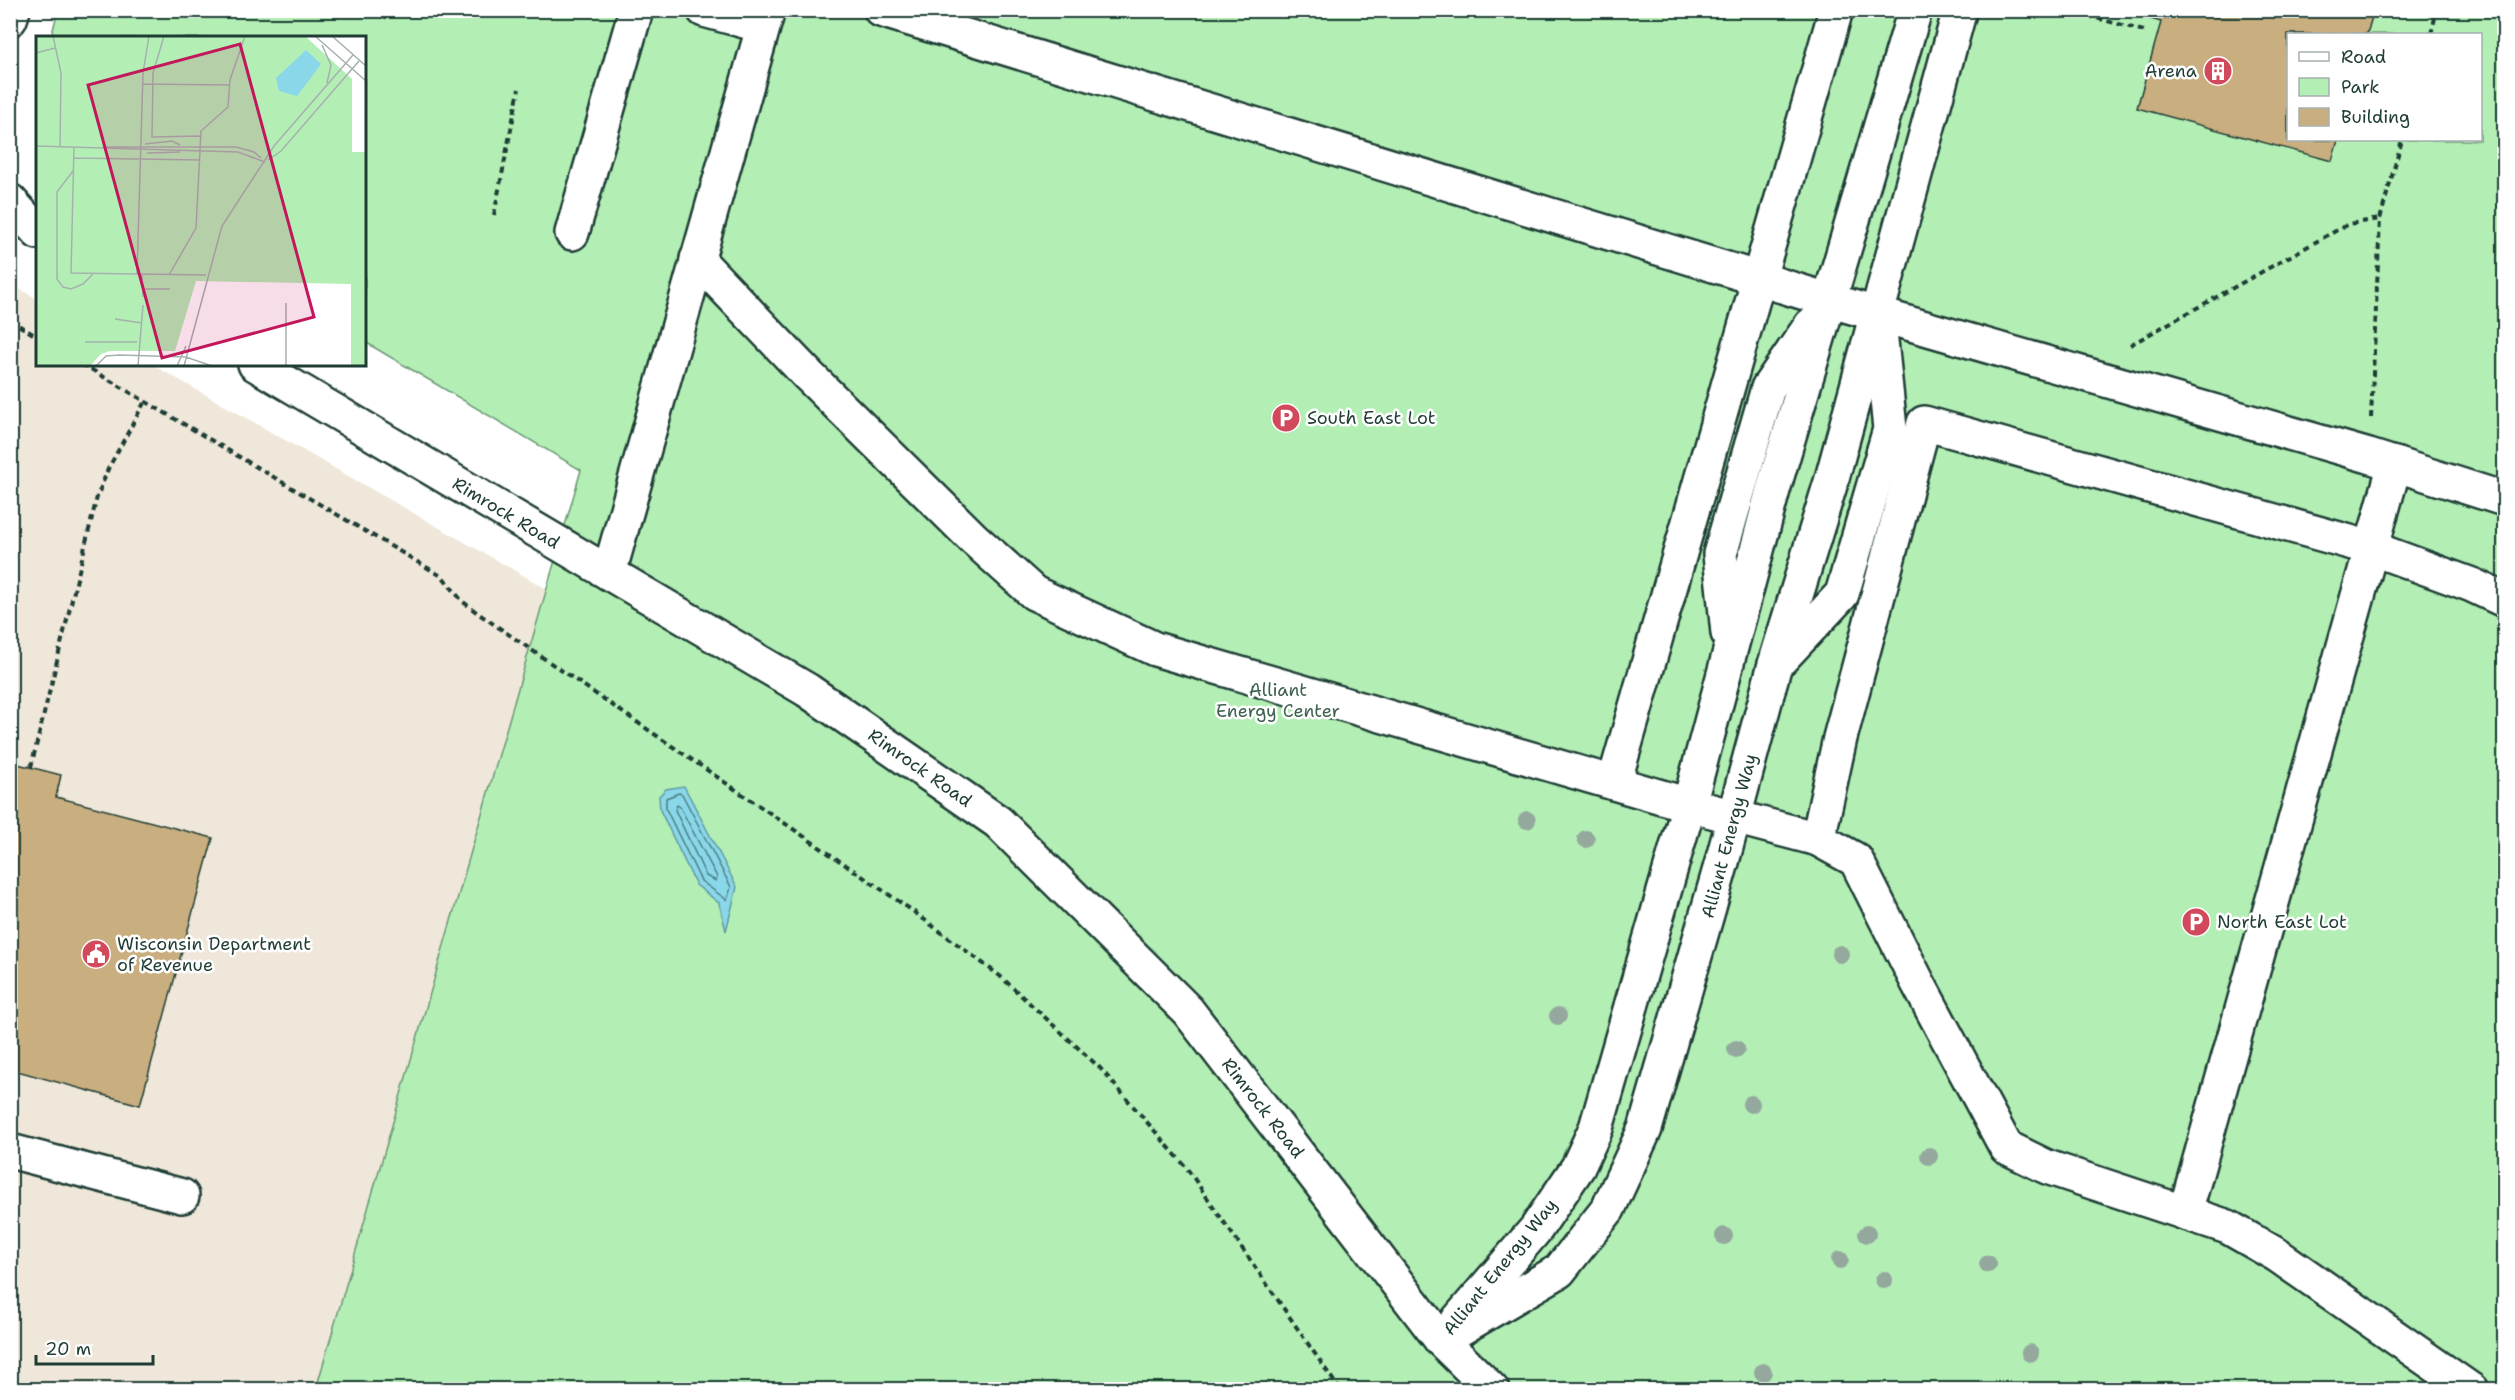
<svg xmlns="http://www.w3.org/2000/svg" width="2515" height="1400" viewBox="0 0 2515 1400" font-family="'Shantell Sans',sans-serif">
<rect width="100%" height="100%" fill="#fff"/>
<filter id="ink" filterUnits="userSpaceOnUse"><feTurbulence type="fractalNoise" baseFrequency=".0167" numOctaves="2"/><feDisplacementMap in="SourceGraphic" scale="12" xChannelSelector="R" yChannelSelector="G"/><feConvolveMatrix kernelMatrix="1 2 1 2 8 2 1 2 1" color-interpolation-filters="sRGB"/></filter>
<g filter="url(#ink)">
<path fill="#efe7d9" d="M10,283L37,299L38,364L153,365L547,589L316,1389H11Z"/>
<path fill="#b3efb5" stroke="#699674" stroke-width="1.5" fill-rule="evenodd" d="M58,10L2504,11V1389H316L581,470L365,342L364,38H51ZM2288,34H2480V140H2288Z"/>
<path fill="#8ad7ea" stroke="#5f99a1" stroke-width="1.5" d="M684,786L737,887L726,931L719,903L696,885L660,810L659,796L666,789Z"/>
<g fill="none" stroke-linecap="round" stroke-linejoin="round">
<g stroke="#4a7b7d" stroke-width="1.5">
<path d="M679,793L682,794L731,887L727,900L701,881L666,809V798Z"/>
<path d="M677,805L680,807L717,877L716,881L706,876L675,810Z"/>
</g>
</g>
<g fill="#c9ae7f" stroke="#1f3d34" stroke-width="1.5">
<path d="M2121,10H2374L2367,34H2288V140H2338L2332,161L2137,108L2161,22Z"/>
<path d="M10,762L61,775L56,797L213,838L140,1105L10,1069Z"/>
</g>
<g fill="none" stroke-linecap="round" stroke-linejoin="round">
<g stroke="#1f3d34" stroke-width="38">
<g id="minor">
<path d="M704,10L763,26"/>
<path d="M881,10L1828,300L2369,456L2504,499"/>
<path d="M10,19L13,10"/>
<path d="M572,233L636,10"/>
<path d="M697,259L808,375L973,538L1034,593L1155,649L1689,805L1818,839L1856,860L1918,983L2006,1147L2047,1167L2228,1227L2277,1255L2471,1390"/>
<path d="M609,573L768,10"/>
<path d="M1728,633L1720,554L1768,388L1811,325"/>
<path d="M1781,659L1842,594L1890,429L1880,331"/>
<path d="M1614,783L1836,10"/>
<path d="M1818,839L1840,738L1924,423L2371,548L2472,585L2504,600"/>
<path d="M10,1151L182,1196"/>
<path d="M2185,1213L2395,464"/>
<path d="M1458,1320L1536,1229L1578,1167L1596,1128L1689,805L1773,490L1915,10"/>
<path d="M1441,1340L1559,1271L1608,1209L1645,1129L1722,862L1775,664L1831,482L1959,13L1958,10"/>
</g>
</g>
<g stroke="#1f3d34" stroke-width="38">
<g id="major">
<path d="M10,201L38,232"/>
<path d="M255,364L807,690L998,822L1188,1011L1441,1340L1492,1390"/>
</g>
</g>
<g stroke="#1f3d34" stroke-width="4" stroke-dasharray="6 4.5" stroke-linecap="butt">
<path d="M2067,10L2144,31"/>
<path d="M2431,34L2437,10"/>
<path d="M494,215L519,89"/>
<path d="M10,320L38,337"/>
<path d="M2130,345L2348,224L2380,219"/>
<path d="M82,364L443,577L462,601L479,614L910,909L1000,976L1100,1068L1186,1167L1340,1390"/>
<path d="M2371,418L2380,219L2402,140"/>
<path d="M31,767L97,497L108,469L144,403"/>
</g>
<use href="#minor" stroke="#fff" stroke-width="33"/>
<use href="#major" stroke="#fff" stroke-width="33"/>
</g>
<g fill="#94a89e">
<circle cx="1527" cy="820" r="9"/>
<circle cx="1586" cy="839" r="9"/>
<circle cx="1840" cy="954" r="9"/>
<circle cx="1558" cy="1016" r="9"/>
<circle cx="1736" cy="1049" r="9"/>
<circle cx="1751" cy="1104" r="9"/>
<circle cx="1929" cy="1156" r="9"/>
<circle cx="1867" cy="1234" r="9"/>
<circle cx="1724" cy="1236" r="9"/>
<circle cx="1840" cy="1260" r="9"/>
<circle cx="1988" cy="1264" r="9"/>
<circle cx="1884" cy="1280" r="9"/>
<circle cx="2030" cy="1353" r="9"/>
<circle cx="1763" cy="1372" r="9"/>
</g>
</g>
<defs>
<g id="building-disc" transform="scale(1.5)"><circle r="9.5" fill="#d1495b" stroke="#fff"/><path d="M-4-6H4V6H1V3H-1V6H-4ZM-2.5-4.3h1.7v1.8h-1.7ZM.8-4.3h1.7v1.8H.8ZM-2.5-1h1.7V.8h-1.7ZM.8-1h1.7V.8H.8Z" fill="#fff"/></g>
<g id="parking-disc" transform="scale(1.5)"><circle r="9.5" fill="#d1495b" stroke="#fff"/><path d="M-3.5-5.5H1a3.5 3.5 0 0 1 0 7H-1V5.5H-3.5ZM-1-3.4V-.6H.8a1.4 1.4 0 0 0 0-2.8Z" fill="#fff"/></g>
<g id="civic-disc" transform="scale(1.5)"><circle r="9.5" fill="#d1495b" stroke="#fff"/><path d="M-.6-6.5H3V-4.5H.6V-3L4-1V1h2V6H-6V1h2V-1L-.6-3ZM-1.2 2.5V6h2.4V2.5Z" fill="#fff"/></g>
</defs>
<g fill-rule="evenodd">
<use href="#building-disc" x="2218" y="71"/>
<use href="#parking-disc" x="1286" y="418"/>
<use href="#parking-disc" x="2196" y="922"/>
<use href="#civic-disc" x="96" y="954"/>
</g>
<g text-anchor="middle" stroke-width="5" stroke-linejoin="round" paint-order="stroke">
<g font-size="18" fill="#1f3d34" stroke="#fff" text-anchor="start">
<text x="2197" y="77" text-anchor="end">Arena</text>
<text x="1307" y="424">South East Lot</text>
<text x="2217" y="928">North East Lot</text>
<text x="117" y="950">Wisconsin Department<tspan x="117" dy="21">of Revenue</tspan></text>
</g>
<g font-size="18" fill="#1f3d34" stroke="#fff">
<text transform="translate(506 513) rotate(31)" y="6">Rimrock Road</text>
<text transform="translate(920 768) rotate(35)" y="6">Rimrock Road</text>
<text transform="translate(1729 836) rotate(-75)" y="6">Alliant Energy Way</text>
<text transform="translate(1263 1108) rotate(52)" y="6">Rimrock Road</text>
<text transform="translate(1500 1267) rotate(-51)" y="6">Alliant Energy Way</text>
</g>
<g font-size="18" fill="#3d614e" stroke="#fff">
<text x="1278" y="696">Alliant<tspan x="1278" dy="21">Energy Center</tspan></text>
</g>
</g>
<g transform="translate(36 36)">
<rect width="330" height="330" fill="#fff"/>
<path d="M0,0H269L316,43V116H330V330H315V248L160,245L139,315H74L65,318L54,330H0Z" fill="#b3efb5"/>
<path d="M270,14L285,28L280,35L261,60L243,55L240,42Z" fill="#8ad7ea"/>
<path fill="none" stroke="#a5b1ae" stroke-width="1.5" d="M17,0L25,37L24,111M128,0L117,37L116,101L164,100M279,0L330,45M296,0L330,30M286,9L295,29L291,47M0,17L19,12M106,48L194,49M109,108L136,105L144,109M0,110L202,116L229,126M38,111L35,237L170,239M67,111H200L218,116L225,122M111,117L144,116M38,122L164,124M232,124L245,115L323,25M37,135L21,156V243L27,251L35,253L47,248L57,238M101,238L107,37L113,0M106,238L107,261M133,239L160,192L165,95L192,71L194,44L209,0M107,253H134M250,267V330M79,283L106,287M49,306H101M60,330L70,320L83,319L150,321L176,330M102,330L107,269M141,330L150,310M148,330L186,190L238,110L317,19"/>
<path fill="#c2185b" fill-opacity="0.15" stroke="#c2185b" stroke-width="3" d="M204,8L278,281L126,322L52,49Z"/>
<rect width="330" height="330" fill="none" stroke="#1f3d34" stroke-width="3"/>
</g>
<rect width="2515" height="1400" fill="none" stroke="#fff" stroke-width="36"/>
<rect x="18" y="18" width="2479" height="1364" fill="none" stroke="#1f3d34" stroke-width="2" filter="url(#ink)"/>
<rect x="2287" y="33" width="195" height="108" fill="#ffffff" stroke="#a5b1ae" stroke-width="1.5"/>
<rect x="2299" y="52" width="30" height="9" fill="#ffffff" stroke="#a5b1ae" stroke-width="1.5"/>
<text x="2341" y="63" font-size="18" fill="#1f3d34">Road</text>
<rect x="2299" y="78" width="30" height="18" fill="#b3efb5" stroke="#a5b1ae" stroke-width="1.5"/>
<text x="2341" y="93" font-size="18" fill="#1f3d34">Park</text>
<rect x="2299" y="108" width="30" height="18" fill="#c9ae7f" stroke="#a5b1ae" stroke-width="1.5"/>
<text x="2341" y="123" font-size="18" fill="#1f3d34">Building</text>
<path d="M36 1355v9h117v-9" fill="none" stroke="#1f3d34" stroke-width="3"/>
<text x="45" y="1355" font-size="18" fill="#1f3d34" stroke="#ffffff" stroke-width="4.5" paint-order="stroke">20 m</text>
</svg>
